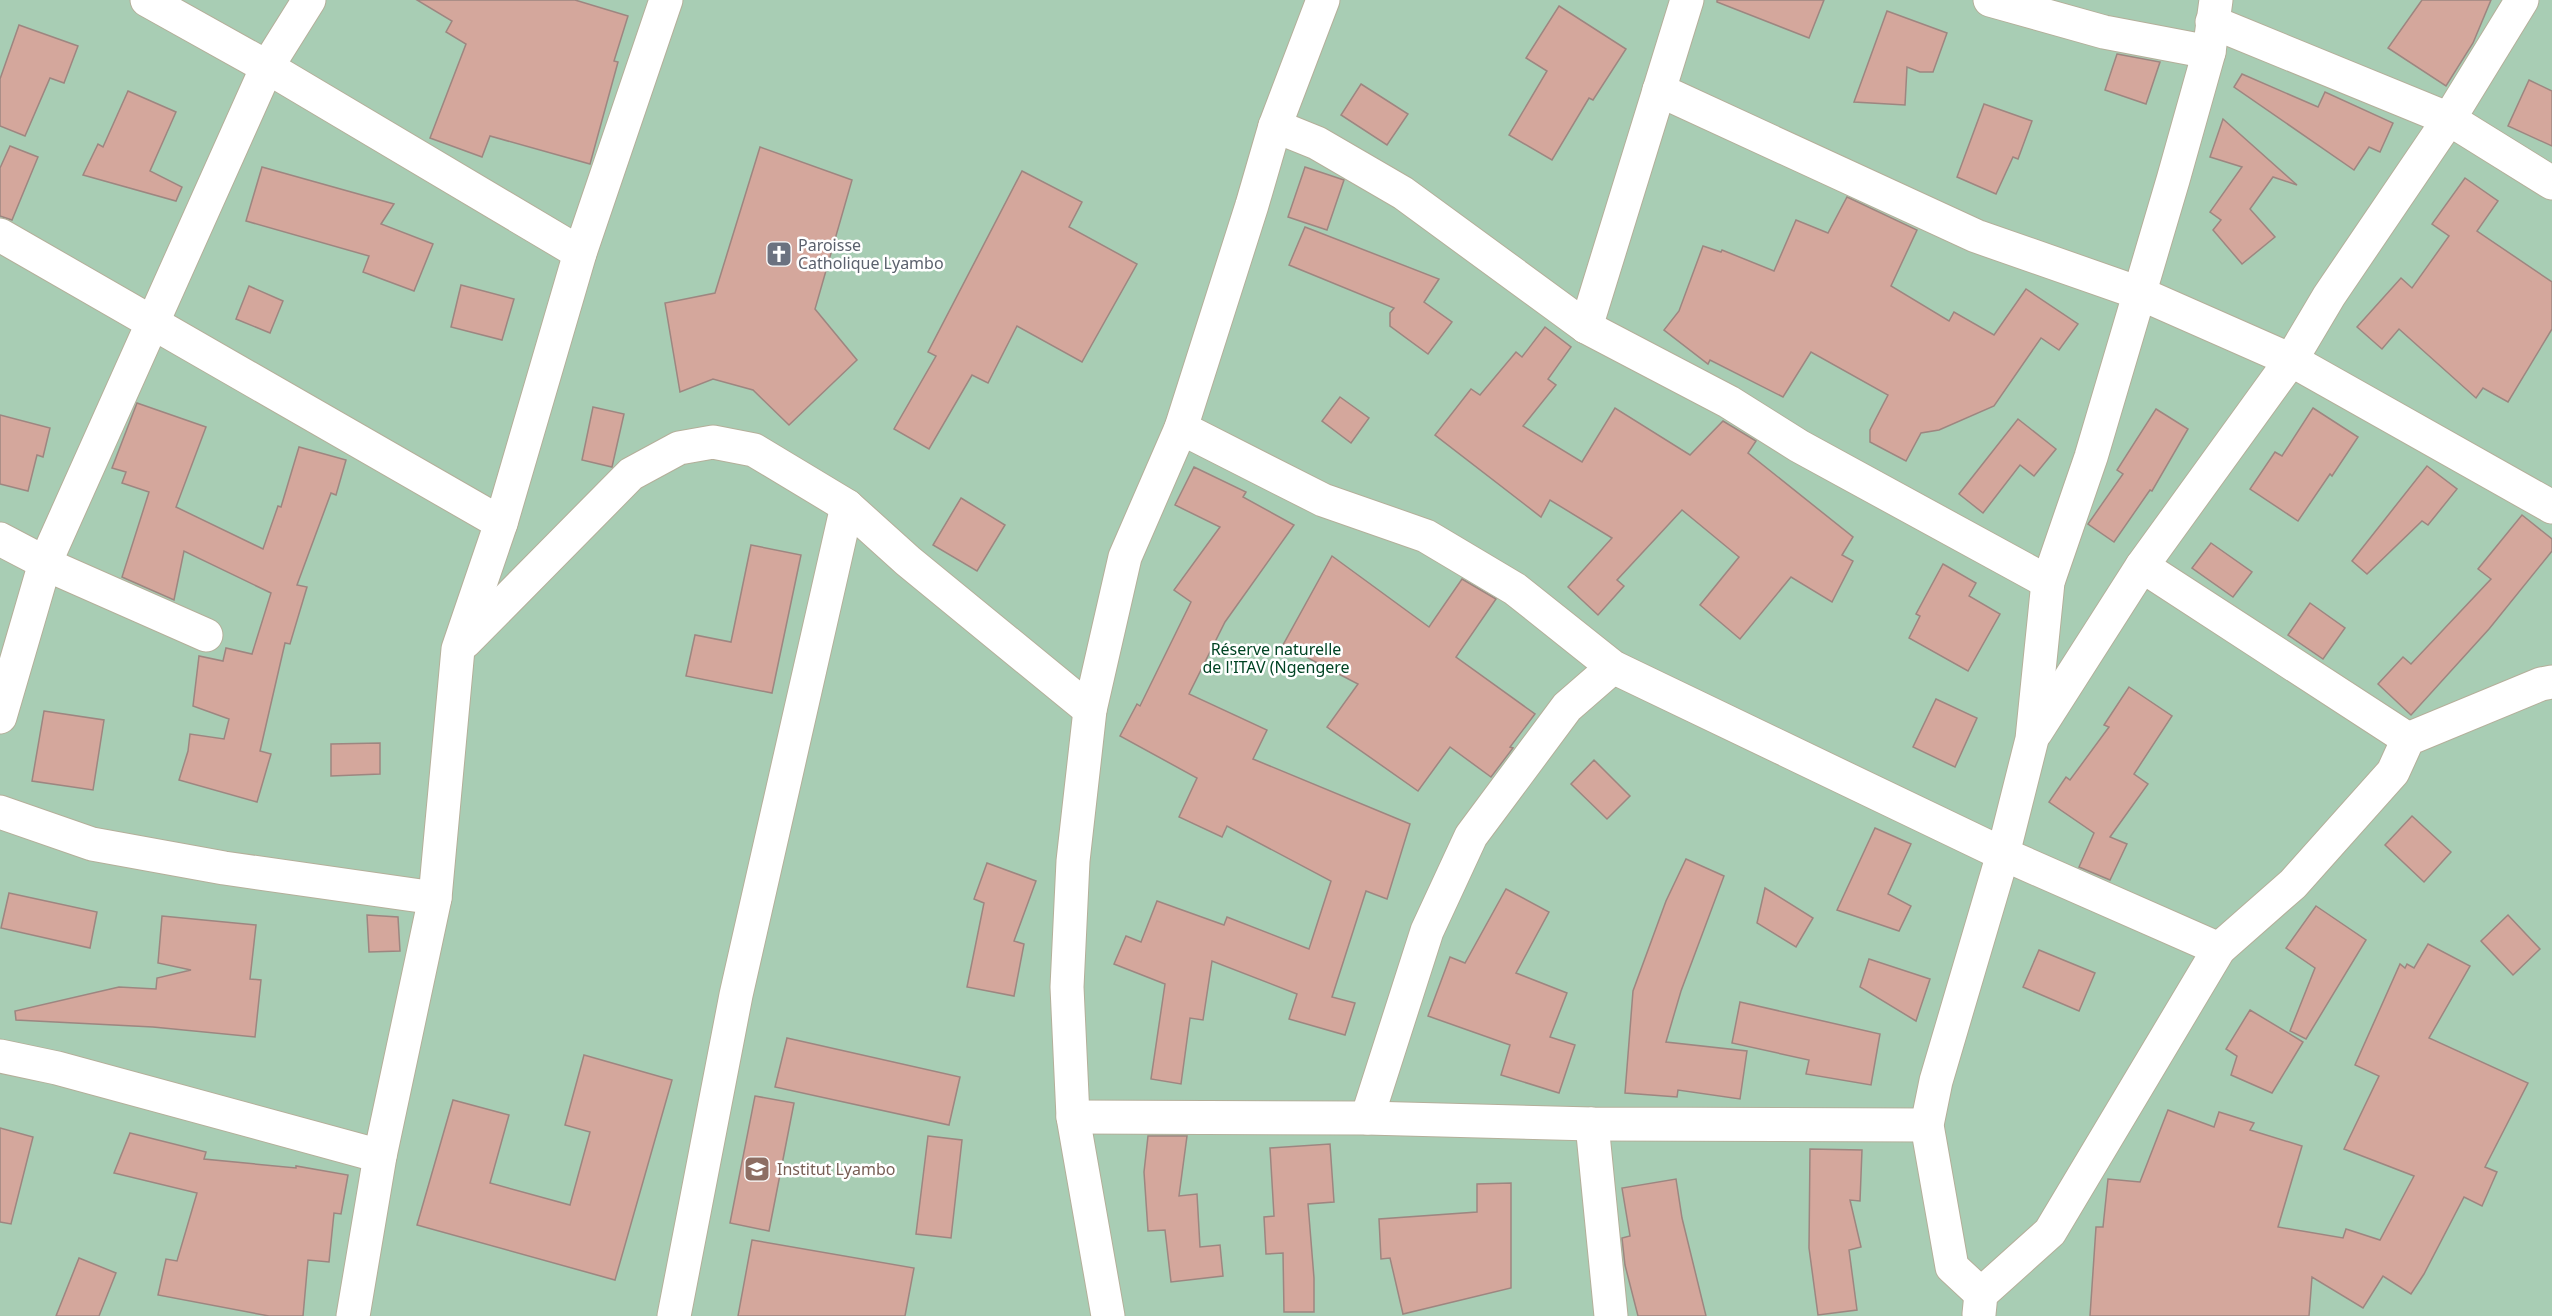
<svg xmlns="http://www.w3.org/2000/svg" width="2552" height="1316" viewBox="0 0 2552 1316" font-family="'Noto Sans',sans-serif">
<rect width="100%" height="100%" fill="#f6f0da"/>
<rect fill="#a8cdb4" x="0" y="0" width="2552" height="1316"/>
<g fill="#d4a79c" stroke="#9d8680" stroke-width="1.5">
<path d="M417,0H575L628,16L614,61L618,62L590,164L490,136L482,157L430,138L466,44L446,32L452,21Z"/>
<path d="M1717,0H1824L1809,38L1717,2Z"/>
<path d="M2422,0H2491L2473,43L2446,86L2388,48Z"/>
<path d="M1559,6L1626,49L1593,100L1589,98L1552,160L1509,135L1547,71L1526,58Z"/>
<path d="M1887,11L1947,33L1933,72H1920L1907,67L1905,105L1854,102Z"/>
<path d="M19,25L78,46L64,83L50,78L25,136L0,126V79Z"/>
<path d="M2117,54L2160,62L2146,104L2105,90Z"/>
<path d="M2242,74L2318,107L2325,92L2393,123L2380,152L2369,147L2354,170L2234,87Z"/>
<path d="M2529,80L2552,91V146L2508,126Z"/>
<path d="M1361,84L1408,114L1387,145L1341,115Z"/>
<path d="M128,91L176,112L150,171L182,187L176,201L83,175L98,144L103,147Z"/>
<path d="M1984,104L2032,121L2018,159L2013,157L1996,194L1957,177Z"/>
<path d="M2223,119L2297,185L2273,177L2250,209L2275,237L2242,264L2213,230L2221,220L2210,212L2242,167L2210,157Z"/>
<path d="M10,146L38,157L12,220L0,216V168Z"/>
<path d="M760,147L852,180L815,309L857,360L789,425L753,390L713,379L680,392L665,303L715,293Z"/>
<path d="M262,167L394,204L381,224L433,244L414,291L363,272L369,256L246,221Z"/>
<path d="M1305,167L1344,180L1327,230L1288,217Z"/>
<path d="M1022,171L1082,202L1069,227L1137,264L1082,362L1017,326L988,383L972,375L929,449L894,429L936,356L928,352Z"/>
<path d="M2465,178L2498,201L2477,231L2552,282V329L2508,402L2483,388L2476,398L2399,329L2382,349L2357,327L2401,278L2412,288L2449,236L2432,224Z"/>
<path d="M1847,197L1917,230L1891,286L1949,321L1954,312L1994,335L2026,289L2078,324L2059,350L2041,338L1994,406L1939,430L1921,433L1906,461L1870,442V430L1888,395L1811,352L1783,397L1710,360L1708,364L1664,330L1679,311L1703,246L1721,252L1722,250L1774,271L1796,220L1828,233Z"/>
<path d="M1305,227L1439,279L1424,302L1452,322L1428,354L1390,326V313L1394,308L1289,265Z"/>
<path d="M461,285L514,299L502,340L451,327Z"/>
<path d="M249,286L283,301L270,333L236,319Z"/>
<path d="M1545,327L1571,347L1548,379L1556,385L1523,426L1582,462L1615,408L1690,455L1723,421L1756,441L1748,453L1853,537L1842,555L1853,561L1832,602L1791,577L1740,639L1700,605L1739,557L1682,510L1617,580L1624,586L1598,615L1568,587L1612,538L1550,500L1541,517L1435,435L1471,389L1480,395L1516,352L1522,357Z"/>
<path d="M1340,397L1369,418L1351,443L1322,421Z"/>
<path d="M137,403L206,427L176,507L263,549L278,506L281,507L299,447L346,460L336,495L331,493L297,585L307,587L290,644L285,643L260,751L271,754L257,802L179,780L188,751L190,734L224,739L229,719L193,706L199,656L223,661L226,648L252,654L271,593L184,551L174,600L122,577L149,492L122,483L126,472L112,468Z"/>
<path d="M593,407L624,414L612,467L582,460Z"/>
<path d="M2313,408L2358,437L2332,476L2330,474L2298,521L2250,489L2275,452L2282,456Z"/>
<path d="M2156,409L2188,429L2152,491L2150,490L2114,542L2088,524L2123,474L2117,470Z"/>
<path d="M0,415L50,428L43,457L37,455L28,491L0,484Z"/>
<path d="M2018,419L2056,449L2034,476L2020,465L1983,513L1959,494Z"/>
<path d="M2427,466L2457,489L2428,525L2422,521L2367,574L2352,561Z"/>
<path d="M1194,467L1246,492L1243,497L1294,525L1225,622L1189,694L1267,730L1253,759L1410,824L1387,899L1366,891L1332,997L1355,1003L1345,1035L1289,1019L1297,994L1212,961L1203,1020L1190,1018L1181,1084L1151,1079L1165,984L1114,964L1126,936L1141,942L1157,901L1224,925L1227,917L1309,949L1331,881L1227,826L1222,837L1179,817L1197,778L1120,736L1137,704L1140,706L1191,602L1174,590L1220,527L1175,505Z"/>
<path d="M961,498L1005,525L977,571L933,545Z"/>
<path d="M2522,515L2552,539V551L2489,629L2411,715L2378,684L2403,657L2411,664L2491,579L2478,569Z"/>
<path d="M2211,543L2252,572L2233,597L2192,568Z"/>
<path d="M751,545L801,555L772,693L686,676L695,635L731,642Z"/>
<path d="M1332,556L1429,627L1462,579L1496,599L1456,657L1535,714L1510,747L1513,748L1491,777L1450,747L1418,791L1327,727L1358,684L1283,645Z"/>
<path d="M1943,564L1976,583L1969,596L2000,614L1968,671L1909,638L1920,616L1916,614Z"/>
<path d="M2310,603L2345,628L2323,659L2288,635Z"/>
<path d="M2129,687L2172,716L2134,774L2148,784L2110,837L2127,844L2110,880L2079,867L2094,833L2049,802L2066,777L2070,780L2109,727L2104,725Z"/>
<path d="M1936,699L1977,718L1955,767L1913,747Z"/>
<path d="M44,711L104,720L93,790L32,781Z"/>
<path d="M380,743V774L331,776V744Z"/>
<path d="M1594,760L1630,796L1607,819L1571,784Z"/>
<path d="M2412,816L2451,852L2424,882L2385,845Z"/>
<path d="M1875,828L1911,844L1888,894L1911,906L1899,931L1837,910Z"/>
<path d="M1686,859L1724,876L1681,991L1666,1042L1747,1051L1740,1099L1678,1090L1677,1097L1625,1093L1633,991L1666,901Z"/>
<path d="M987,863L1036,881L1014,941L1024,944L1014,996L967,987L984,903L974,899Z"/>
<path d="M1765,888L1813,918L1796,947L1757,923Z"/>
<path d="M1506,889L1549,912L1516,973L1567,993L1550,1037L1575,1045L1559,1093L1501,1075L1510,1045L1428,1016L1450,957L1465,963Z"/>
<path d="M9,893L97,912L90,948L1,928Z"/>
<path d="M2316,906L2366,940L2306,1039L2290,1031L2315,968L2286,948Z"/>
<path d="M367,915L398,917L400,951L369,952Z"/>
<path d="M2508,915L2540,949L2513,975L2481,941Z"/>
<path d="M162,916L256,925L250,979L261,980L255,1037L153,1027L16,1020L15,1011L119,987L156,989L157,978L191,970L158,963Z"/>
<path d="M2428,944L2470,966L2429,1038L2528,1083L2485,1167L2497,1172L2482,1206L2464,1197L2424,1274L2411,1294L2383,1276L2363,1308L2312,1277L2309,1316H2090L2096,1227H2103L2108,1179L2140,1182L2168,1110L2214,1127L2219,1112L2254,1123L2250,1130L2302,1146L2278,1227L2343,1238L2346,1229L2380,1240L2414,1176L2344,1149L2379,1076L2355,1065L2400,964L2405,968L2407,964L2414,968Z"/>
<path d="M2039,950L2095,973L2079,1011L2023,987Z"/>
<path d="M1869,959L1930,979L1916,1021L1860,987Z"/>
<path d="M1740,1002L1880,1034L1871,1085L1806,1074L1809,1060L1732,1043Z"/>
<path d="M2250,1010L2303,1042L2272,1093L2231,1075L2237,1056L2226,1049Z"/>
<path d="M787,1038L960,1077L949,1125L775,1087Z"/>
<path d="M584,1055L672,1080L615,1280L417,1225L453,1100L509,1115L490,1183L570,1205L590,1132L565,1125Z"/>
<path d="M755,1096L794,1103L769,1231L730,1223Z"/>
<path d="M0,1128L33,1137L11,1224L0,1222Z"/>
<path d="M130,1133L206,1152L204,1159L296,1168V1166L348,1175L341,1214L334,1213L329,1262L308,1260L303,1316H269L158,1295L166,1259L177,1261L197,1193L114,1173Z"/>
<path d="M928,1136L962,1140L951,1238L916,1234Z"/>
<path d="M1148,1136H1187L1179,1196L1197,1194L1200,1247L1220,1245L1223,1276L1171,1282L1165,1230L1148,1231L1144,1172Z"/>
<path d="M1330,1144L1334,1202L1308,1204L1314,1278V1312H1284L1283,1253L1266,1254L1264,1217L1274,1216L1270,1148Z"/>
<path d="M1810,1149L1862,1150L1860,1201L1850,1200L1861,1247L1849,1250L1857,1310L1818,1315L1809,1248Z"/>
<path d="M1676,1179L1682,1218L1706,1316H1638L1625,1265L1622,1238L1630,1236L1622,1188Z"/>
<path d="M1511,1183V1288L1403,1314L1390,1258L1381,1259L1379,1219L1477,1212V1184Z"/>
<path d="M752,1240L914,1268L905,1316H738Z"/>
<path d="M79,1258L116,1273L99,1316H56Z"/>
</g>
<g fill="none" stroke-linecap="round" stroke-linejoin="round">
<g stroke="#b4af9a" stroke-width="35">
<g id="minor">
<path d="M147,0L267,67L580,253"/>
<path d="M1990,0L2104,32L2209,52"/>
<path d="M2212,22L2449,119L2552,183"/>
<path d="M1659,90L1976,236L2139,293L2291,360L2552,507"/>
<path d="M1275,126L1317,143L1403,193L1586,327L1729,402L1799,446L2048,582"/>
<path d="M0,235L501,523"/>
<path d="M1586,327L1687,0"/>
<path d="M1181,428L1323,500L1426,536L1515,589L1613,667L2003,854L2219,949"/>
<path d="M0,539L61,571L206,635"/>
<path d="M2142,566L2408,739"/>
<path d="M465,642L631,474L679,448L713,442L754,450L847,506L908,561L1090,710"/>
<path d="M0,717L45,563L267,67L309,0"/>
<path d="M2036,732L2142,566L2291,360L2329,296L2449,119L2522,0"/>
<path d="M0,812L92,844L224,868L435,898"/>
<path d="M0,1056L57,1068L380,1156"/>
<path d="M1073,1117L1367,1118L1592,1124L1927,1125"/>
<path d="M1367,1118L1427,931L1471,836L1567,707L1613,667"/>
<path d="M1592,1124L1611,1316"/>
<path d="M1981,1294L1952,1267L1927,1125L1936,1081L2003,854L2032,739L2048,582L2091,457L2173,180L2209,52L2216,0"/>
<path d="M1979,1314L1981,1294L2050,1232L2219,949L2293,884L2393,772L2408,739L2541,684L2552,682"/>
<path d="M353,1316L380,1156L435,898L458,649L501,523L580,253L666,0"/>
<path d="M674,1316L736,995L847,506"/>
<path d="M1108,1316L1073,1117L1067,987L1073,861L1090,710L1125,557L1181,428L1252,205L1275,126L1323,0"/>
</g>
</g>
<use href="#minor" stroke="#fff" stroke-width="33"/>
</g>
<defs>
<g id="church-square" transform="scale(1.35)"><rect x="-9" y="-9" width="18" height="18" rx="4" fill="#6b7280" stroke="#fff"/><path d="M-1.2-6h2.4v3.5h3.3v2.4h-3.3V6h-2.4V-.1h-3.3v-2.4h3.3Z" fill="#fff"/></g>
<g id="school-square" transform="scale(1.35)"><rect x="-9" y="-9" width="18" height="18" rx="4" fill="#8d6e63" stroke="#fff"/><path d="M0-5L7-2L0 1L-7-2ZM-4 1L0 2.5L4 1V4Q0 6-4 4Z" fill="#fff"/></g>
</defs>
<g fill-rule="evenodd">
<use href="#church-square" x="779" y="254"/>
<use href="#school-square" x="757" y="1169"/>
</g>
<g text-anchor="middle" stroke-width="5" stroke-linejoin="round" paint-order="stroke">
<g font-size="16" fill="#5b616d" stroke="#fff" text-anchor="start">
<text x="798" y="251">Paroisse<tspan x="798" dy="18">Catholique Lyambo</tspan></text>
</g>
<g font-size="16" fill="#004424" stroke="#fff">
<text x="1276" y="655">Réserve naturelle<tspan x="1276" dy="18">de l'ITAV (Ngengere</tspan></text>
</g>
<g font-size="16" fill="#785e54" stroke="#fff" text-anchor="start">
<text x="777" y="1175">Institut Lyambo</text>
</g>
</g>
</svg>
